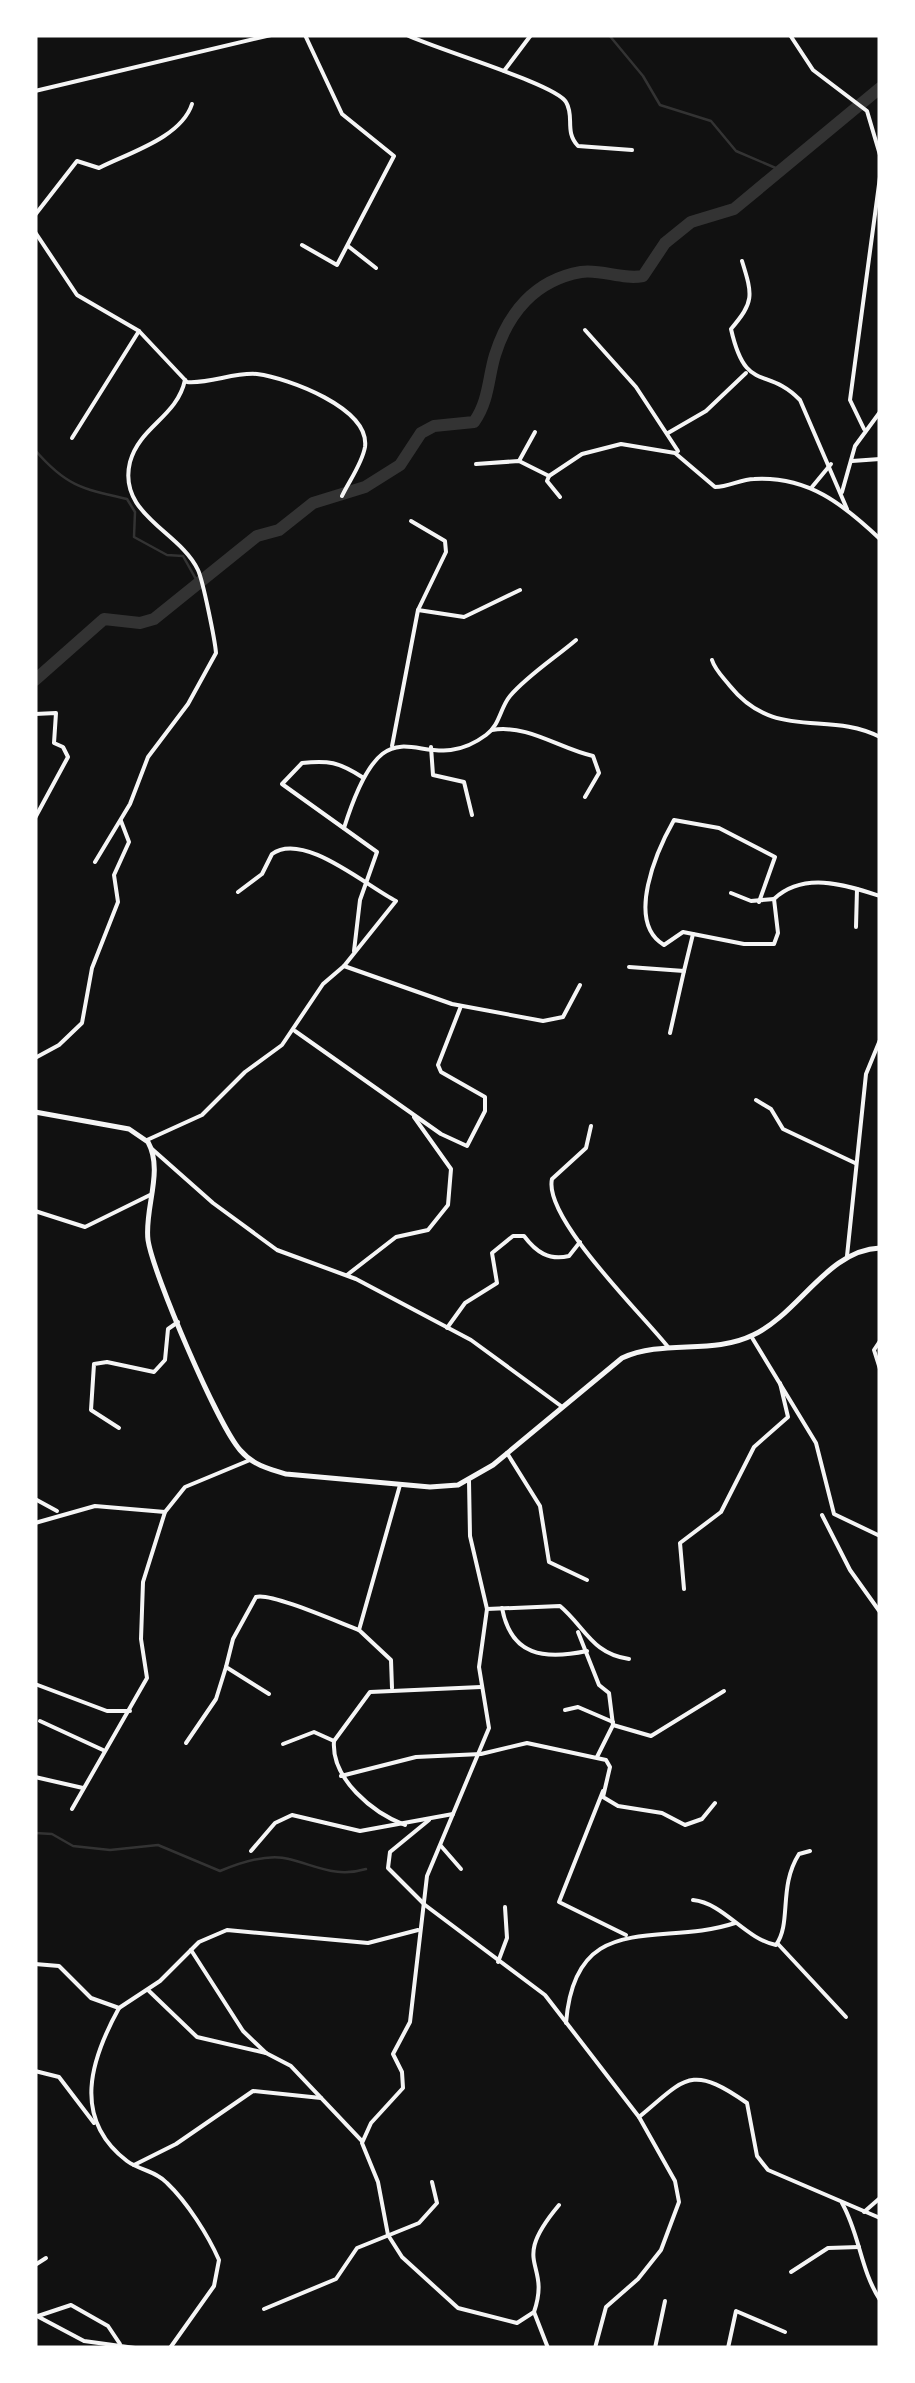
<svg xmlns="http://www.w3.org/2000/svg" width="915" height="2383" viewBox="0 0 915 2383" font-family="'Fira Sans Condensed',sans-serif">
<rect width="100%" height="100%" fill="#111"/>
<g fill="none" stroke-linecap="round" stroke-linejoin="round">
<g stroke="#333" stroke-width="2.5">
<path d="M609,35L643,76L660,105L711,121L736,151L778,169"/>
<path d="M35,450C66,486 82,489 127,499L135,512L134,537L167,555L183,556L197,581"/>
<path d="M35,1833L52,1834L73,1846L110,1850L158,1845L220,1871C239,1863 268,1853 289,1859C317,1866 336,1878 366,1869"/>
</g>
<path stroke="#333" stroke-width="12" d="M35,680L104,619L140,623L154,619L257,536L279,530L313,503L365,487L400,465L421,433L434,426L474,422C489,401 488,378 495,355C508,313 535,280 581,272C602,269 622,280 643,276L665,243L691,222L734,209L880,88"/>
<g stroke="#f5f5f5" stroke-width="4">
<path d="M407,35C435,49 556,84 566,102C575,117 564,131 578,146L632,150"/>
<path d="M790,35L813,70L867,111L880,155"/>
<path d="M504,71L531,35"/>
<path d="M35,91L271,35"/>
<path d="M35,215L77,161L99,168C128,153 181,138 192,104"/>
<path d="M35,232L77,295L139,331L187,382C210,384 234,372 257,374C288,378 370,408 365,447C362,464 349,481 342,496"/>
<path d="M302,245L337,265L394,156L342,114L305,35"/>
<path d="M348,246L376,268"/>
<path d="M742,261C753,296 754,302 731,329C746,395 766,365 800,400L847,509"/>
<path d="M585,330L636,387L678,451"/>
<path d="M864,429L850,400L880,177"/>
<path d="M668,433L706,411L746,373"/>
<path d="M72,438L139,331"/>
<path d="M519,461L535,432"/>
<path d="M852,461L880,459"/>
<path d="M476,464L519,461L549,476"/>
<path d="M812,487L831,464"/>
<path d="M842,492L855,446L880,412"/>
<path d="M560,497L547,481L549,476L582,454L621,444L675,453L715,487C729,487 741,479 754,479C808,476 843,504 880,539"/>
<path d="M418,610L464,617L520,590"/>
<path d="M712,660C715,670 723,677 730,686C775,742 828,710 880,737"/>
<path d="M35,714L56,713L54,743L63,747L68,757L35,818"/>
<path d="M492,730C528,724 560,749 593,756L599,773L585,797"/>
<path d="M392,746L418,610L446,552L445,541L411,521"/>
<path d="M431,747L433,775L464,782L472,815"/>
<path d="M344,828C389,685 419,785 486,735C500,725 500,708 510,696C528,675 555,658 576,640"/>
<path d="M95,862L130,804L148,757L188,704L216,653C215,640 203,581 198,570C180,531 117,515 130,462C140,426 177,417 185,380"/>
<path d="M238,892L262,874L272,854C303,831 365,885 396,901L344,966"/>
<path d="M731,893L751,901L774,899"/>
<path d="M759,902L775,857L719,828L674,820C657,850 625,922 664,945L683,932L744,944H774L778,933L774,899C804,871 845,885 880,896"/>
<path d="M856,927L857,889"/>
<path d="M354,951L360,900L377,852L282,784L302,763C328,760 339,762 362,777"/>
<path d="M629,967L684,971L693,934"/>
<path d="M295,1031L441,1134L467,1146L485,1111V1097L441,1072L438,1065L461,1006"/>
<path d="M670,1033L684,971"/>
<path d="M35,1058L59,1045L82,1023L92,968L118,902L114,875L129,842L121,821"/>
<path d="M756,1100L771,1109L783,1129L855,1163"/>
<path d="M591,1126L586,1148L552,1179C543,1218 643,1315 668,1347"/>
<path d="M147,1140L202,1115L245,1072L282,1045L323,984L344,966L452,1004L543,1021L563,1017L580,985"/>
<path d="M152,1149L213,1203L277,1250L356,1279L471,1340L561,1406"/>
<path d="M35,1211L85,1227L150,1195"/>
<path d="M847,1256L866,1074L880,1040"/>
<path d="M347,1275L396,1237L428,1230L448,1205L451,1169L414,1117"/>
<path d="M447,1328L465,1303L497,1283L492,1253L513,1236H524C536,1252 549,1261 569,1256L580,1242"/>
<path d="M751,1336L816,1443L834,1514L880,1536"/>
<path d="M880,1341L874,1350L880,1369"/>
<path d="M119,1428L91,1410L94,1364L107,1362L154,1372L165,1360L168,1329L178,1322"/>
<path d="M507,1453L540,1506L549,1562L587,1580"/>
<path d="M469,1481L470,1536L487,1609L479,1667L489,1728L427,1876L410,2022L393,2054L402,2072L403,2088L371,2123L362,2143L378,2182L388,2235L402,2257L458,2308L517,2323L534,2312C552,2260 508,2266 559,2205"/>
<path d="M35,1499L57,1511"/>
<path d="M822,1515L850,1570L880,1612"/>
<path d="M35,1523L95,1506L165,1512L185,1487L250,1460"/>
<path d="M684,1589L680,1543L721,1512L754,1447L788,1417L780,1383"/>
<path d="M502,1608C511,1656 544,1660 587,1651"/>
<path d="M487,1609L560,1606C585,1627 592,1654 629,1659"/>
<path d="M578,1632L599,1685L609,1693L613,1725"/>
<path d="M35,1684L107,1711H130"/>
<path d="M392,1688L391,1660L359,1630L400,1485"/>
<path d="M269,1694L226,1667L233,1639L256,1597C270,1592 340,1623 359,1630"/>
<path d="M565,1710L578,1707L613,1722"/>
<path d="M40,1721L103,1750"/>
<path d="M186,1743L216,1699L226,1667"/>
<path d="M283,1744L314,1732L334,1741"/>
<path d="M597,1757L613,1725L651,1736L724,1691"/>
<path d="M341,1776L416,1757L481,1754L527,1743L606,1760L610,1767L603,1797L618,1806L662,1813L685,1825L702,1819L715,1803"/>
<path d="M35,1777L83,1788"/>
<path d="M603,1791L559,1902L626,1935"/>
<path d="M72,1809L147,1678L141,1639L143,1582L165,1512"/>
<path d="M429,1820L390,1852L388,1868L425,1905L545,1995L639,2117L675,2181L679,2202L661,2250L638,2279L606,2307L595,2348"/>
<path d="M405,1825C373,1813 331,1779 334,1741L370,1692L481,1687"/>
<path d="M441,1846L461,1869"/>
<path d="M251,1851L275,1823L292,1815L360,1831L453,1814"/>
<path d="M693,1900C724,1903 745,1939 776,1945C792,1923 778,1887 799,1854L810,1851"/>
<path d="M778,1944L846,2017"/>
<path d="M191,1950L243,2031L266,2053L291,2066L362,2141"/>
<path d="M498,1962L507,1938L505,1907"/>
<path d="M35,1964L59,1966L91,1998L119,2008L160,1981L199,1942L227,1930L368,1943L418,1930"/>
<path d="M148,1990L197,2037L266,2053"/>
<path d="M119,2008C91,2059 71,2118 127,2161C139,2170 156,2171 167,2183C187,2202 208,2235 219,2260L214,2286L170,2348"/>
<path d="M566,2023C575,1907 660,1948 735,1923"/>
<path d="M35,2071L59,2077L94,2123"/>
<path d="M639,2117C685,2079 690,2063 747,2103L757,2156L768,2170L880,2218"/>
<path d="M134,2165L176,2144L253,2091L321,2098"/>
<path d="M842,2203C860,2235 860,2269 880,2300"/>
<path d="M864,2212L880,2198"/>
<path d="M35,2265L46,2258"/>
<path d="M791,2272L828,2248L859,2247"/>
<path d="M264,2309L336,2279L357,2248L419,2223L437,2203L432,2182"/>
<path d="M534,2312L548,2348"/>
<path d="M35,2315L84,2341L135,2348"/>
<path d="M38,2316L71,2305L108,2326L120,2344"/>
<path d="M655,2348L665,2301"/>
<path d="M728,2348L736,2311L785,2332"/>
</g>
<path stroke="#f5f5f5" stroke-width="5" d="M35,1112L129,1129L148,1142C164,1171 144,1209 148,1240C153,1274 218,1425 240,1450C253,1465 268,1469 286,1474L430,1487L458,1485L493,1465L622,1358C663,1339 713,1355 753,1335C799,1314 827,1250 880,1248"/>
</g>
<rect width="915" height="2383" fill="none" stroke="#ffffff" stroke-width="75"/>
</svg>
